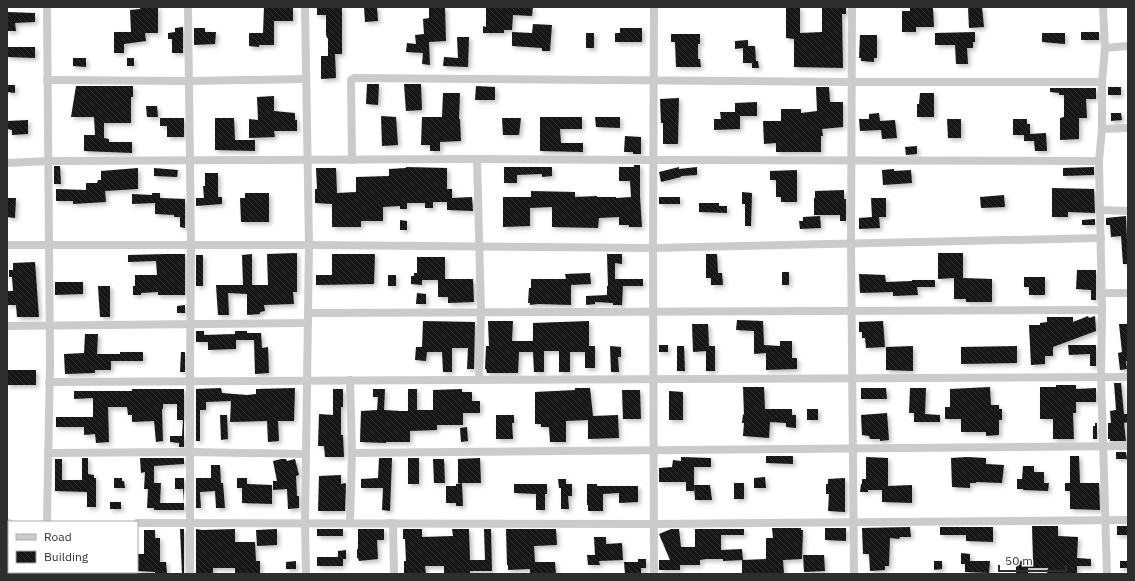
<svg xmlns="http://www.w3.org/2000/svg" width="1135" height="581" viewBox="0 0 1135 581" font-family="'IBM Plex Sans',sans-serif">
<defs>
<pattern id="building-back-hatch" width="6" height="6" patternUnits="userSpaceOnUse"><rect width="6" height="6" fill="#151515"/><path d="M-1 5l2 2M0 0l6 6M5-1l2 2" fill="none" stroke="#2f2f2f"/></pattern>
<filter id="shadow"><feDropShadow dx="2.5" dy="2.5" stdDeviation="2" flood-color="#0004"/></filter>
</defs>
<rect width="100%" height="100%" fill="#fff"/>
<g fill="url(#building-back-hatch)" filter="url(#shadow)">
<path d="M140,7H158V33H145L146,41L124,44V53H114V32H131L130,10L140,9Z"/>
<path d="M264,7H293V21H274V45H259V47L249,46V33H263Z"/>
<path d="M317,7H342V54H335L336,78L321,79V56H328V38H327L326,34V15H317Z"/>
<path d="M364,7H377L378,21L365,22Z"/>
<path d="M429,7H445L446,41L429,42L430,65L422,64L423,53L406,52L407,43L416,44L415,35L424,34L423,19L429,18Z"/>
<path d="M486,7H533L532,16L513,15L512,30H504V33H483V26L486,27Z"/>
<path d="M786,7H800V33L822,32V7H846V14H842L843,68L794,67V39L786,38Z"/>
<path d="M968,7H982L984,27L969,28Z"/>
<path d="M910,8H933L934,27H916V32H902V11H910Z"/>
<path d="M7,12L35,13V22L15,23L16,31H7Z"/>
<path d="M533,24L552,25L550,51H542V48L512,46V32L532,33Z"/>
<path d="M183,27V53H172V39H168V33L175,32V28Z"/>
<path d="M194,28H205V32H216L215,44L194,45Z"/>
<path d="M620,28H642V42H615V33H620Z"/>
<path d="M975,32V42H973V48H967L968,64H956L955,45H935V33Z"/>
<rect x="1081" y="32" width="18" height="8"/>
<rect x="586" y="33" width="8" height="15"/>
<path d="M1042,33H1065V44L1042,42Z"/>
<path d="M671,34H700V44H698V59H700L701,67H676L675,42H671Z"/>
<path d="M860,35H877V58H874V62L861,61V58H859Z"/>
<path d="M457,37H469L468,67L443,66L444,57L458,58Z"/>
<path d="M748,40V46H755L756,61H758L759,68H752V63H743V48L735,49V41Z"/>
<path d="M7,47H35V58L7,57Z"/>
<path d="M73,58H86V67L73,66Z"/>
<rect x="127" y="58" width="7" height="8"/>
<path d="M367,84H379L378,105L366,104Z"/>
<path d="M404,84H421L422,110L406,111Z"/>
<path d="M7,85H15V93L7,92Z"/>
<path d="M76,86H133V97H131V123H104V138L109,139V142H132V153L84,151V135H95L94,117H71Z"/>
<path d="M476,86L495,87V100H475Z"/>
<path d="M816,87H829L830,102H843V127L822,129L823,136H821V152H776V143L764,144L763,121H781V109H801V113L817,111Z"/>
<rect x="1108" y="87" width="13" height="8"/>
<path d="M1050,88H1096V99H1086L1087,118H1079V139L1060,140V118L1064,117V95H1059V93L1050,92Z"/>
<path d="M443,93H460L459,119H460L461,141L440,142V151H430V145H421L422,117H442Z"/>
<path d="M920,93H934V117H917V104H919Z"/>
<path d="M274,96V111L295,113V120H297V131H274L275,137L249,138V119L258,120L257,97Z"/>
<path d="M679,98L678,144H663V123H661L660,99Z"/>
<path d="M757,102V116H740V129L714,130V119H721L720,112H735V103Z"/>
<path d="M146,106H157L158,117H147Z"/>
<path d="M879,113L880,121L895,120L897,138L882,139L881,130L860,131L859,119H869V114Z"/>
<path d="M1111,113H1121L1122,120L1111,121Z"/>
<path d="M381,116L396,117L398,145L382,146Z"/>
<path d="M540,117H582V129H560L561,143H583V152L540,151Z"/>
<path d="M595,117H620V128L596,127Z"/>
<path d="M160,118H184V137H167V126H160Z"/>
<path d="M215,118H234L235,140H255V151L215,150Z"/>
<path d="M502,118H521L519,135H503Z"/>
<path d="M947,119H961V138H948Z"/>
<path d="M1013,119H1027V124H1030V134L1046,133L1047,151H1035L1034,141H1024V135H1013Z"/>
<path d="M28,120V134L12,135V130L7,129V121Z"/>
<path d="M625,136L641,137V154H633V152H624Z"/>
<path d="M917,146V154L906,155L905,147Z"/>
<path d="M634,165H640V196L642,227H629V225H619V217L599,218L598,228L552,227V207L530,208V226L503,227V197H531V191L575,192V197L597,196V197H616V198L631,197L630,181H619V167H634Z"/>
<path d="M54,166H60L61,184H54Z"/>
<path d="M406,167L447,168V189H452V198L472,197L473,211L447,210V202H433V208H425V203H407V209H400V206L383,207V221H361V227H332V204L315,203V189H317L316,168H336L337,193L356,192V177L389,176V169L406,168Z"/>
<path d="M504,167H552V176L542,177V174L517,175V183H504Z"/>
<path d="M679,167V169L697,167V175L681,176V177L661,182L659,172Z"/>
<path d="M1094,167V175L1063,176V168Z"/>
<path d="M138,168V189L105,191L106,202L73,204V201H56V189L86,190V183H97L98,180H101V171Z"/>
<path d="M154,168L178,170L177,177L154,176Z"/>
<path d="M894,169V171L911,170L912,183L883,185L882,170Z"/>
<path d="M797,170V202H781V197H776V180H770V171Z"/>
<path d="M205,173H218V197H222V204L196,206V198H204L203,186H205Z"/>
<path d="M1052,188L1094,189L1095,213L1068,212V217H1052Z"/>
<path d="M844,190V199H846V221H840V215H814V198H815V191Z"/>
<path d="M742,192L752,193L751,226H745V204H742Z"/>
<path d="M152,193H160V198L185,199V228L180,227V217H174V215L155,214V203L132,204V194L152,195Z"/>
<path d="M245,193H269V222H241L240,198H245Z"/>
<path d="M1004,195L1005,207L981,208L980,197Z"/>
<rect x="659" y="197" width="21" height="7"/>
<path d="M7,198H16L15,218L7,217Z"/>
<path d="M871,198H886V217H879L880,228L859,229V218L872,217Z"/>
<path d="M699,203H719V206H727V213L699,212Z"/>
<path d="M820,216L821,228L800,229L799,221H803V217Z"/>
<path d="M1126,216L1128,264H1123L1121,236L1111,237L1110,225H1106V218Z"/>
<path d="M1095,219V225H1082V220Z"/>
<path d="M400,220L407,221V230H400Z"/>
<path d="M297,253V292H293L294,304L264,305L265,311L260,312V314L247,315V294L228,293L229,315H218L216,285H243L242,255L252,254V285H268L267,254Z"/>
<path d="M938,253H963V278L992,279V302H966V299H954V278L938,279Z"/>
<path d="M167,254H185V295H158V292L141,293V295H133V286H135V275H157L156,261L128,262V255Z"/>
<path d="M332,254H375L374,284L316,285V275H332Z"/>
<path d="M607,254H622V264L615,263V279H643V286H623L622,305H613V303L595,302V304L586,305V296L607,295V286H608Z"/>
<path d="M706,254H717L718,273H722L723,285H711V278H706Z"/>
<rect x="196" y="255" width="7" height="31"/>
<path d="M417,257H445V279H473L474,302L448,303V297H438V280H422V285L411,284V276H414V273H417Z"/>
<path d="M35,262L39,317H17L16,305H7V291H13L12,277H9V270H13V263Z"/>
<path d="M1077,270H1096V300H1091V290L1076,289Z"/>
<rect x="782" y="272" width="7" height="13"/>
<path d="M590,273L591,284L571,285V305L538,304L530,305V303H528L529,288H531V279H566L565,274Z"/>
<path d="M859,274L885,275L886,282L912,281V280H935V287H917L918,295L893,296V292L860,293Z"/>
<rect x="388" y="275" width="8" height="11"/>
<path d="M1024,277H1045V295H1029V287H1024Z"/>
<path d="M55,282H83V294L55,295Z"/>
<path d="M98,286H110V317H100Z"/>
<path d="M417,293L426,294V304H416Z"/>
<path d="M185,305V313H177V306Z"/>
<path d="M1088,316L1089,318L1095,316L1096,331L1053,347V356H1045V364L1031,365L1029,325H1040V323L1047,322V317H1073V322Z"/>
<path d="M737,320L763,321L764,345L780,346V341H792V358H797V369L766,370V353L754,354V331L736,330Z"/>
<path d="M423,321L475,322L474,369H467L468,348H452V372H443L442,352H427L426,361L415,360L416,347H422Z"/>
<path d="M488,321H513L512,341H533V323L589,321V346H595V368H585V352H570V372H559V351H544V372H534L533,352H519L518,373H487L486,369H485L486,346H489Z"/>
<path d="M883,321L885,347L866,348L865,338H862V332H859V322Z"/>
<path d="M692,324H708L709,346H715V371H706V351L693,352Z"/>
<path d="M1119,324H1128V361H1126L1127,369L1120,370L1118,353L1122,352Z"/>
<path d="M196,331H204V335L235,334V331H247V333H261L262,348L268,347L269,373L255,374L254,340H236V349L208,350V342H196Z"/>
<path d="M85,334H98L97,354H120V352H143V361H111V370H95V373L65,374L64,354L84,353Z"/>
<rect x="659" y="345" width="9" height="7"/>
<path d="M1068,345H1096V366H1090V354L1069,355Z"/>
<path d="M610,346L621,347V357H618L619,372H611Z"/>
<path d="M677,346H684L685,371H677Z"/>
<path d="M913,346V371L886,370V347Z"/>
<path d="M1017,346V363L961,364V347Z"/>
<path d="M181,352H185V372H180Z"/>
<rect x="7" y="370" width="29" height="15"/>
<path d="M1114,383H1121L1124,414H1128V422L1124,423L1126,441H1110V439H1108V423H1111L1110,411L1116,410Z"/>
<path d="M1056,385H1076V389L1096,388V402H1076V413H1073L1074,439H1053V419H1040V387H1056Z"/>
<path d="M743,387H764L765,409H792V415H796V428L786,427V423L770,422L769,438L743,436L744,423H742L743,414L744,415Z"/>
<path d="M990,387L991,405H999V409H1002V420H999V435L986,436V432H961V419H945V407H950V389Z"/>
<path d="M221,388L222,393L247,395L256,394V389L295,388L294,421H278L279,441L268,442L267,421L230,422L231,401L206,402V410H200V441H196V389Z"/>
<path d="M575,388H590L593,416L618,415L619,438L588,439V420L566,421V442H550L549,427H541V424H535V392L575,390Z"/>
<path d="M861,388H886L887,399H861Z"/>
<path d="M910,388H926L925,414L940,415V422H914V413H909Z"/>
<path d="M132,389H184V447H179V443L170,442V436H182L183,420H177V404H163V409H162L163,441L156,442L154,421L132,422V415H128L127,407H108L109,442L96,443L95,434L84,435V427H56V417H93V398L74,399V391H132Z"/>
<path d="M333,389H343V407H341V435H343L344,457H325L324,446H318L319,414L333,415Z"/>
<path d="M373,389H385L384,410L401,411H408V389H417V410H433V390L462,389V392H472V401H480V413H463V425H437V430L410,431V442H386V443L360,442L361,411L377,410L378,397H373Z"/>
<path d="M622,390H640L641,419H623Z"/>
<path d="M669,391L683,392V420H669Z"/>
<rect x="807" y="409" width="11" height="11"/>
<path d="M887,413L889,440L880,441V439H870L869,436L862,435L861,415Z"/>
<path d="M220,415H227L228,439L221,440Z"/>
<path d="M496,415H514V423H512L513,439H496Z"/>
<path d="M1095,423H1097V439H1093V426H1095Z"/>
<path d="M467,427L468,441L461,442L460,428Z"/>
<path d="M1116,452H1126L1127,459H1116Z"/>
<path d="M766,456H793V464L766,463Z"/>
<path d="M1070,456H1079L1080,483H1099L1100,510L1070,509V491H1065V483H1070Z"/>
<path d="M681,457L711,458V467H694V491H686V482H659V468L672,467L673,460L681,461Z"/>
<path d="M866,457L888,458V486L912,485V503L882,502V490H868V492H860L861,484H862V479H866Z"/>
<path d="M967,457L986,458V464L1004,465L1002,483L976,482V483H970V488L952,487L951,458Z"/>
<path d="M82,458H88V474L94,475V478H96V507H87V492L55,491V459H62V480H82Z"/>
<path d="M140,458H184V464L154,466V483H161L160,503H184L183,489H175V478H184V510H154V508H147L148,489H144L145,472L141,473Z"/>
<path d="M379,458H392L390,511L382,510L383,488H361V479L378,478Z"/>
<rect x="408" y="458" width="11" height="26"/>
<path d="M480,458L481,483H458V459Z"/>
<path d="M281,459H286L287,461L295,459L299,475L296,476L297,496H299V508L288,509L287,489L273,490V481H277L273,461Z"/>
<path d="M433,459H444L445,483H434Z"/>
<path d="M211,465H220L221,483H223L225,508H216L215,491L200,492L201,508H196V478H211Z"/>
<path d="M1023,466H1034V472H1044V483H1049L1048,491L1023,490V489H1017V479H1022Z"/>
<path d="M341,475V484L346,483L345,511H318L319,476Z"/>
<path d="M765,477L766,488H754V478Z"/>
<path d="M114,478H122V481H124L125,488H114Z"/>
<path d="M237,478H247V484L272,485V504L242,503V488H237Z"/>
<path d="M845,478V512L828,511L829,494H826V484H828V479Z"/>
<path d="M558,479H566V484H572V496H568L569,509H561V488H559Z"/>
<path d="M462,483L463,506H456V503H446V486H456V484Z"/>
<rect x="734" y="483" width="10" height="16"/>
<path d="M514,484H547V494H545V510H536V494L514,493Z"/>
<path d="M587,484H597V486H638V502L619,503V493L603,494V511H588V505H587Z"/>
<path d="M694,485H710L712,500H695Z"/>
<rect x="110" y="502" width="11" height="7"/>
<path d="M1032,526H1058V536L1078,537L1077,558L1091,559V566H1077V574H1047L1048,568H1028V574H1016V561L1033,560Z"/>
<rect x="1117" y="526" width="11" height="9"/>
<path d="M910,527L911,537H900L899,539L890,538L889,566H885V570L870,571L869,554H863L862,528Z"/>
<path d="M940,527H993V542L966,541V535H940Z"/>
<path d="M772,528H801V530H803L802,559L783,560L784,574H742V560L766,559V538H773Z"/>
<path d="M825,528H846V541L825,540Z"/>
<path d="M180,529H184V574H182Z"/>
<path d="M196,529L202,530L235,529V542H255L256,561H260V574H235V568H213V574H196Z"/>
<path d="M277,529V545L257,546L256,530Z"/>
<rect x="317" y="529" width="26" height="7"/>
<path d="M358,529H384V540H377L378,559L359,561L358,558H357V549H358Z"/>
<path d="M403,529H422V537L453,536L452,529H469L470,560H485L484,529H491L492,571H470V574H444V566H425L426,574H404V561H406L405,539H403Z"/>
<path d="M506,529H556L557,545L534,546L535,562H555L556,574H530V569L508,570V565H507Z"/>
<path d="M671,529H679L681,547H695V529H744V535H721V550L742,549L743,560L723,561V559H706L700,560V565H680V570H659V560H670L659,534Z"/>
<path d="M144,530H155V538H160V562H166L167,574H155V572L137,571V554H144Z"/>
<path d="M594,537H606V544L622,543L623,560L599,561L600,565H588L587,555H595Z"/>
<path d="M346,550V559H343V566H317V557H338V551Z"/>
<path d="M961,553L970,554V561H990L989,573L965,572V564H961Z"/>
<path d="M803,555H824L825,571L804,572Z"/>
<path d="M638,559H646V568H641V574H625L624,562H638Z"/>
<path d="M296,561V569H286V562Z"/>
<path d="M934,561H942V569L934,570Z"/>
<rect x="1120" y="561" width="8" height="7"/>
</g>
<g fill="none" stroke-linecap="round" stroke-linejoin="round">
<g stroke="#cbcbcb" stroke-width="8">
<path d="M47,7L50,362L47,522"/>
<path d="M188,7L191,245L190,381V574"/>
<path d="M305,7L309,245L305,523L306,574"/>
<path d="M852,7L851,243L854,574"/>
<path d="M1103,7L1105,48L1102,82V129L1099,161L1102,310L1101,377L1107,574"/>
<path d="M1105,48L1128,46"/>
<path d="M47,80L188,81L306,79"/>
<path d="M1102,129L1128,128"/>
<path d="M477,159L481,312L479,380"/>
<path d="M352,160L351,83V80L354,78L851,82H1102"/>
<path d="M7,163L49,161L477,159L654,160L1099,161"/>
<path d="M1101,210L1128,211"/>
<path d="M7,245H309L653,248L1101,238"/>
<path d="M1102,293H1128"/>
<path d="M309,313L1102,310"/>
<path d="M7,326L308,323"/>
<path d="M350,380L352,453L350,521"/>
<path d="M49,382L1128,377"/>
<path d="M48,453L190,452L306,454"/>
<path d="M352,453L1128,446"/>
<path d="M7,523H9"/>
<path d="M137,523L653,524L1128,520"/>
<path d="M389,523H393L394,574"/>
<path d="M47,574V572"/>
<path d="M654,574L653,248L654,7"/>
</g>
</g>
<rect width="1135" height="581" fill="none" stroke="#2e2e2e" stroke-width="16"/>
<rect x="8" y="521" width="130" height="52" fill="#ffffff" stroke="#ababab"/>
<rect x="16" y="534" width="20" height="6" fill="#cbcbcb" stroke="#ababab"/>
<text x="44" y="541" font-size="12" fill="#2e2e2e">Road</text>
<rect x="16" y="551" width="20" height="12" fill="url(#building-back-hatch)" stroke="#ababab"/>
<text x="44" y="561" font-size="12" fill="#2e2e2e">Building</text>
<path d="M999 565v6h67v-6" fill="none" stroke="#2e2e2e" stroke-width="2"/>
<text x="1005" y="565" font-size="12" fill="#2e2e2e" stroke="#ffffff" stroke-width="3" paint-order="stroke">50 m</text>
</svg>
